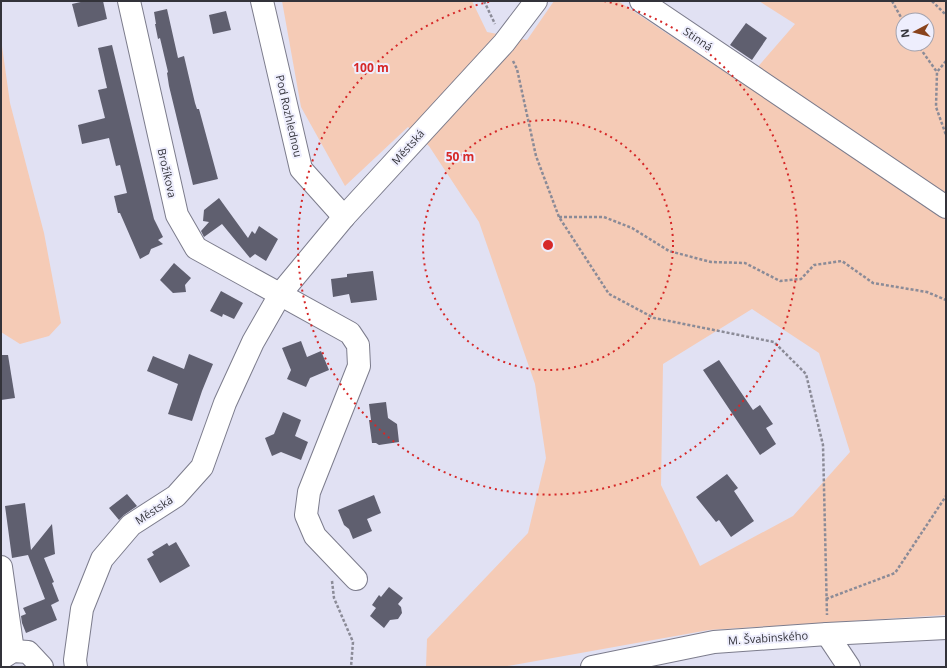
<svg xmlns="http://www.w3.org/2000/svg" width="947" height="668" viewBox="0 0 947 668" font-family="'Open Sans',sans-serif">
<rect width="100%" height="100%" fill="#e1e1f3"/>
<g fill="#f5cbb6" fill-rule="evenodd">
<path d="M282,1H472L487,32L527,40L554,1H618L743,84L795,24L759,1H946V615L709,630L502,667H426L427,639L528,533L546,458L535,384L479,222L429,146L408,127L345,186L301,107ZM903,20H927V44H903ZM752,309L819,353L850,452L793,516L700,566L661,485L663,364Z"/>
<path d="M1,39L10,103L44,233L61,323L49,336L20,344L1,332Z"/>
</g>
<g fill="#5f5f6f">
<path d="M85,1H103L107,19L78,27L72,4Z"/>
<path d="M167,9L178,58L184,56L195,103L197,109H199L218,179L193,185L169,86L167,73L168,72L160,38L158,39L155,24H156L154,12Z"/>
<path d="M226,11L231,30L213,34L209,15Z"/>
<path d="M746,23L767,38L752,60L730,45Z"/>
<path d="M112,45L154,219L163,237L158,240L163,244L151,249L149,254L140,259L120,213H118L114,196L127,193L120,165L116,166L109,138L82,144L78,125L105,118L98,90L107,88L98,48Z"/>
<path d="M219,198L248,238L252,231L255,234L259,226L278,239L266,261L255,254L250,258L222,224L204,237L201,231L209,222L203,221L204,210Z"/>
<path d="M174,263L191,278L185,285L186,292L173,293L160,280Z"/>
<path d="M373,271L377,300L351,303L349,294L333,297L331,279L347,277V274Z"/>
<path d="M221,291L243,303L234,319L223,314L222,317L210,311Z"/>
<path d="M301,341L307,357L321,351L329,370L310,378L306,387L287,379L291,370L282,348Z"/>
<path d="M189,354L213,364L202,391L192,421L168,414L178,384L147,371L153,356L184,369Z"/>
<path d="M1,355H8L15,398L1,400Z"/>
<path d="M719,360L753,410L760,405L773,424L766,428L776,444L760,455L703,370Z"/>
<path d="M386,402L388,418L397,424L399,442L379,445L376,443H372L369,420H371L369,404Z"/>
<path d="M283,412L301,420L295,436L308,442L301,460L281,452L272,456L265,438L274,434Z"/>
<path d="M727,474L738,488L734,491L754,521L731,537L719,520L716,522L696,497Z"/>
<path d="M127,494L137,506L124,515L119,520L109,508Z"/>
<path d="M374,495L381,513L367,519L372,531L353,539L349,529L344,525L338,510Z"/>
<path d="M25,503L31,550L52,524L55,554L44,558L54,582L52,583L59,601L51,605L57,620L26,633L22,623L21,616L26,614L23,608L45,599L28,555L12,558L5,506Z"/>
<path d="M176,542L190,566L160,583L147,559L154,555L152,552L167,543L169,546Z"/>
<path d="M389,587L403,598L398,604L401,607L402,613L398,619L390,620L384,628L370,616L376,608L372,605L379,595L381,597Z"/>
</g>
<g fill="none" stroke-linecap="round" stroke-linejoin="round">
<g stroke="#7c7c8c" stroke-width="24">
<g id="minor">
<path d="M129,1L177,215L196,248L350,333L358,345L359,366L309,492L306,515L315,536L356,579"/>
<path d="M262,1L301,169L344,217"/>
<path d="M641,1L946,207"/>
<path d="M1,567L13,651"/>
<path d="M827,634L849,667"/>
<path d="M2,658L13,651L28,652L42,667"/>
<path d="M76,667L75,660L82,609L102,559L131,525L176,496L202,467L225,403L253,342L281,293L344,217L504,43L536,1"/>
<path d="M592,667L714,642L827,634L946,628"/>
</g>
</g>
<g stroke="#8b8b97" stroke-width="2.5" stroke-dasharray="3 2" stroke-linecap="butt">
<path d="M484,1L495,24"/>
<path d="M892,1L903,21"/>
<path d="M932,1L946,15"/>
<path d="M917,44L937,72"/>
<path d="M513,61L517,69L536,156L559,217L609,294L654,318L774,342L806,374L823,445L827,615"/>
<path d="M946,61L937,72L936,107L946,135"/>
<path d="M559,217H604L632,228L669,251L711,262L745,263L780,281L801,279L814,265L842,261L873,283L927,292L946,300"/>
<path d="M332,581L334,598L353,642L351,667"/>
<path d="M826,599L895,573L946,496"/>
</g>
<use href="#minor" stroke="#fff" stroke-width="22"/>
</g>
<g fill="none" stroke="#d62828" stroke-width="2" stroke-dasharray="2 4">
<circle cx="548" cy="245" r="125"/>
<path d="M604 1A250 250 0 1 1 492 1"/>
</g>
<g text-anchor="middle" stroke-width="4" stroke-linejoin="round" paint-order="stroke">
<g font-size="11" fill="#33333a" stroke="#eeeefd">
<text transform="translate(698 39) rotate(34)" y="4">Stinná</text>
<text transform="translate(289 116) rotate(77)" y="4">Pod Rozhlednou</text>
<text transform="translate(408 147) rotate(-48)" y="4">Městská</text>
<text transform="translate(167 173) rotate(77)" y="4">Brožíkova</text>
<text transform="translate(154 510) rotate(-33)" y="4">Městská</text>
<text transform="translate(768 638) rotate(-4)" y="4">M. Švabinského</text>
</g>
</g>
<circle cx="548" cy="245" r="6" fill="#d62828" stroke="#eeeefd" stroke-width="2"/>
<g font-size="12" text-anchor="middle" font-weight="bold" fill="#d62828" stroke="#eeeefd" stroke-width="4" stroke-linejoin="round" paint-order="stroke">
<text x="371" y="72">100 m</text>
<text x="460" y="161">50 m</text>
</g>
<rect width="947" height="668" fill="none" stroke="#33333a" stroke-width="4"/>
<g transform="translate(915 32) rotate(263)"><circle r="19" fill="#eeeefd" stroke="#a3a3af"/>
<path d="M0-3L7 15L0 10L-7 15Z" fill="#89431c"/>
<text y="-6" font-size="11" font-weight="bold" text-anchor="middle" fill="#33333a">N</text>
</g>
</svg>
